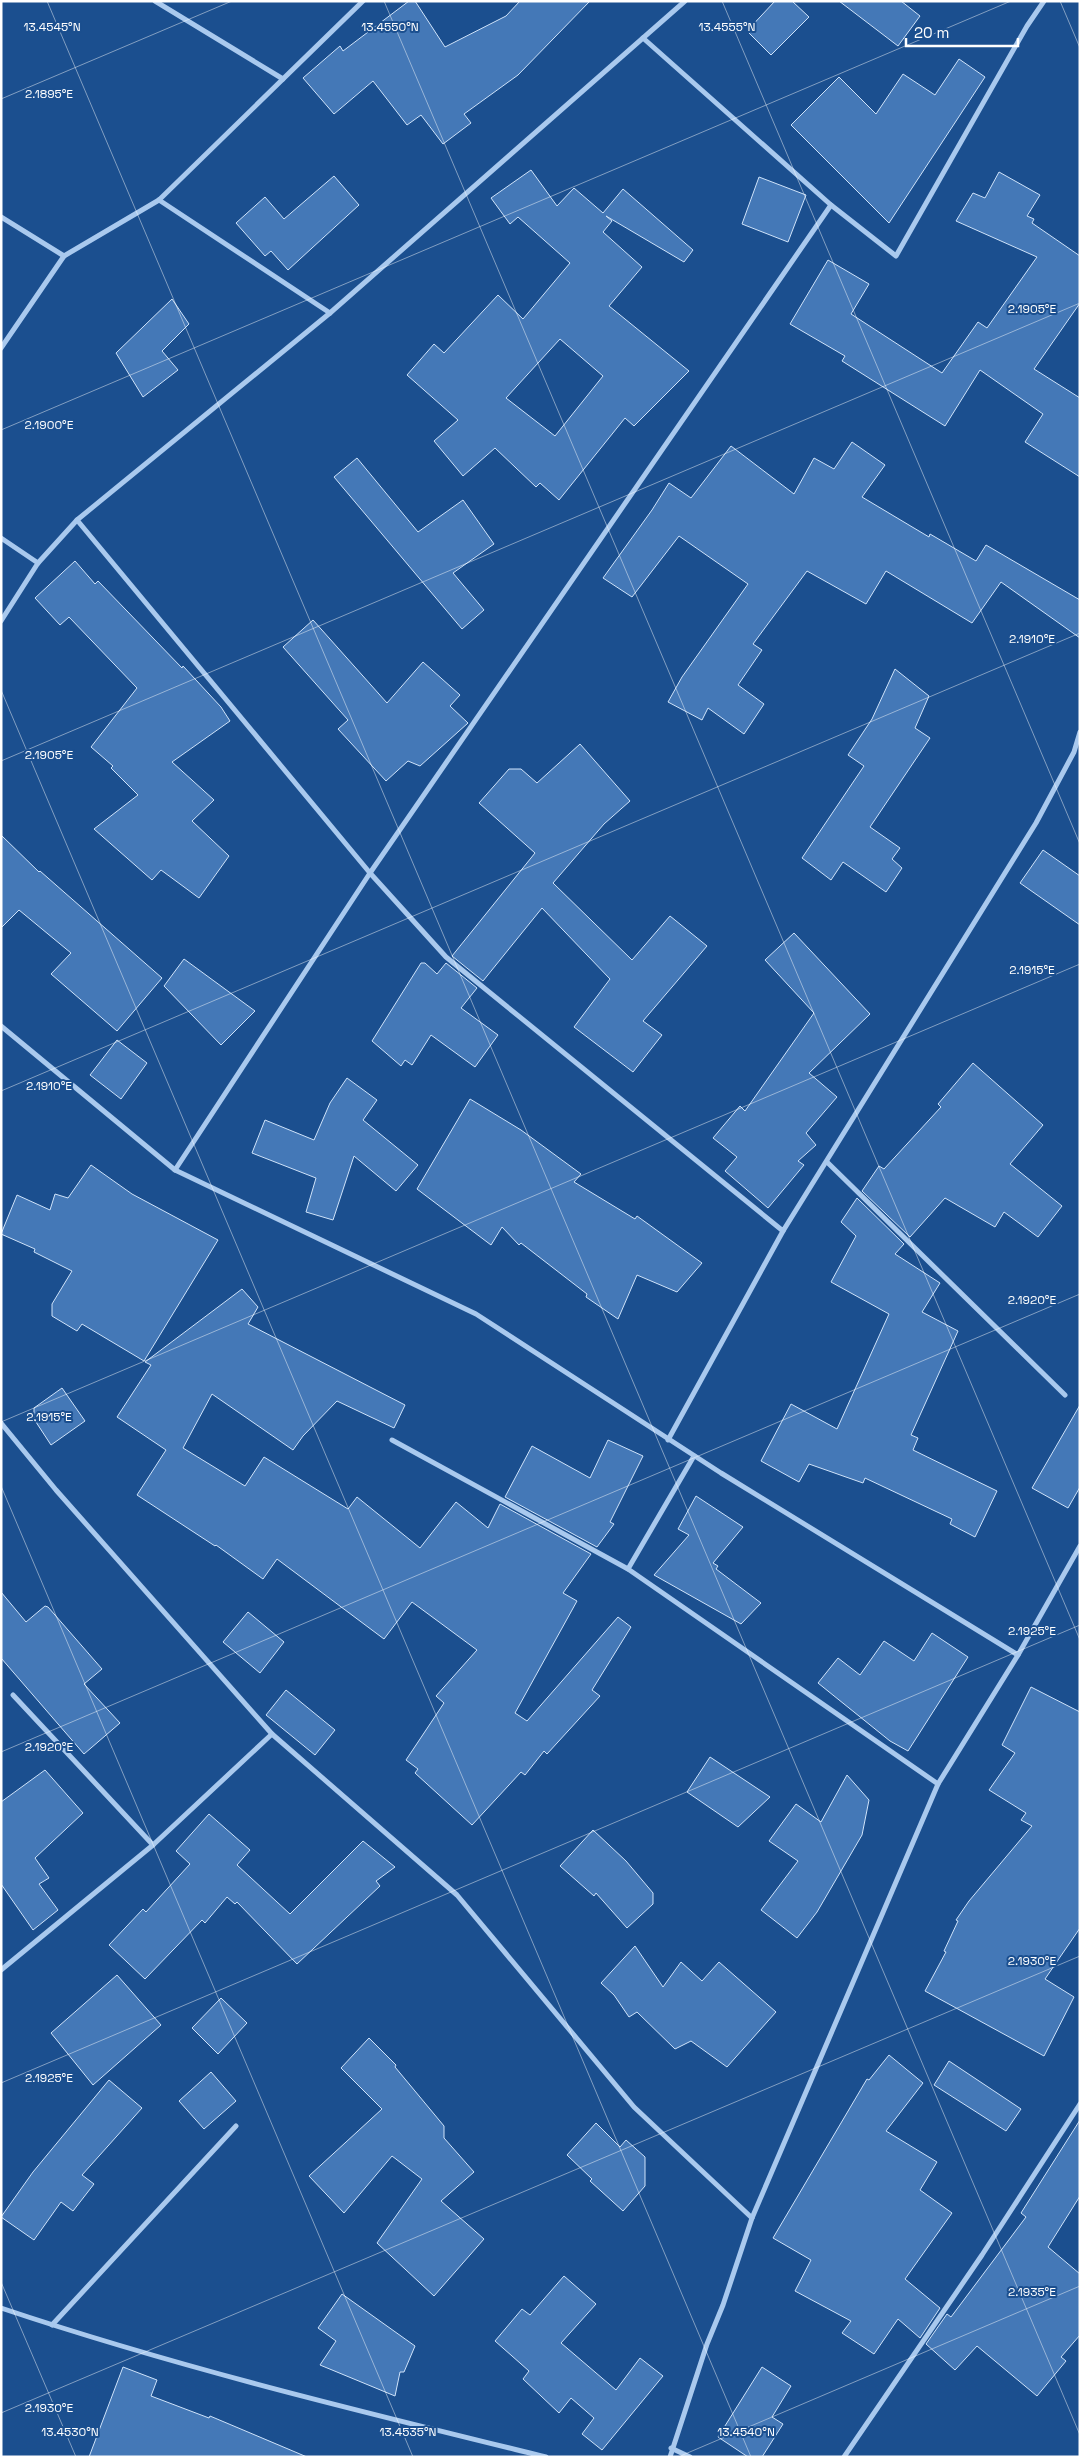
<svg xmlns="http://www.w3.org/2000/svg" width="1081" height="2458" viewBox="0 0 1081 2458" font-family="'Space Grotesk',sans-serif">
<rect width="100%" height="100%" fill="#1b4f8f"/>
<g fill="#4478b7" stroke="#cfe3fa" fill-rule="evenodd">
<path d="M409,1H415L445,47L506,16L520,1H590L518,75L464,114L471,123L443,144L421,115L407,125L373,81L334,114L303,78L340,46L343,51Z"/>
<path d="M775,1H792L809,17L771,55L747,31Z"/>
<path d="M839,1H901L920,16L898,46Z"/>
<path d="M959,59L985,77L889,223L791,125L839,77L876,114L903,74L935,95Z"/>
<path d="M531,170L557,206L574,188L603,213L623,189L693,250L684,262L606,216L612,221L603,232L642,267L609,306L689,371L634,426L625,418L559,500L540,483L536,487L495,448L463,476L434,441L458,420L407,375L434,344L444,353L498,295L523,319L570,263L518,217L510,224L491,198ZM560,339L603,376L555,436L506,398Z"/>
<path d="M999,172L1040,195L1027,216L1034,219L1032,223L1080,256V303L1034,369L1080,398V477L1025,442L1043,414L980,370L945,426L842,361L845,356L790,324L828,260L869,284L851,314L942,373L978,322L987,328L1037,257L956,221L973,193L985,198Z"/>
<path d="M334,176L359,205L288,270L271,251L265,256L236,223L265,197L284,219Z"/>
<path d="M759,177L806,195L788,242L742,224Z"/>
<path d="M172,299L189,324L162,351L178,370L143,397L116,353Z"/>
<path d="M852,442L885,465L862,497L929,537L930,534L976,561L986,545L1080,600V638L1001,582L972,623L886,571L866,604L807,571L753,644L762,650L738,685L764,704L744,734L708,708L702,720L668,702L682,677L748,584L679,536L632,597L603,578L652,510L669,483L691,498L731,446L794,494L814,458L834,469Z"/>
<path d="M357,458L418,532L463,500L494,544L453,573L484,610L462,629L334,477Z"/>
<path d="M75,561L95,584L98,581L182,668L183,666L221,707L230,721L172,762L214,800L192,821L229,856L199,898L161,870L152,880L94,829L138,795L111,768L113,766L91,747L137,688L69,617L60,625L35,598Z"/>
<path d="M313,620L387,703L423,662L460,695L450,706L468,723L420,766L408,761L386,781L338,729L348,720L283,647Z"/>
<path d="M895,669L929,696L915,728L930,738L870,827L900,848L892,859L902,868L886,892L843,862L831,880L802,858L864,766L848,755L872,719Z"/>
<path d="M580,744L630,801L604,824L553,883L632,960L670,916L707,946L643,1021L662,1035L633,1072L574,1027L610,979L542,908L483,981L452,956L535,853L479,803L509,769H521L537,783Z"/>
<path d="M1,835L39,872L40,871L162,978L117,1031L51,974L71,953L19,910L1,928Z"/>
<path d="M1043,850L1080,876V925L1020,883Z"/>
<path d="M794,933L870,1014L809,1073L837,1097L806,1133L816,1145L798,1161L804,1165L768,1208L725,1171L737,1157L713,1138L740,1106L745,1111L814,1013L765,960Z"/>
<path d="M184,959L255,1011L221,1045L164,986Z"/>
<path d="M421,963H425L437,974L446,963L477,988L461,1008L498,1035L475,1067L431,1035L412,1065L405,1060L401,1066L372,1041Z"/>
<path d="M117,1040L147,1063L121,1099L90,1075Z"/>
<path d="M973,1063L1043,1125L1010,1164L1062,1206L1038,1237L1004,1212L995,1227L945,1198L910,1237L862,1191L879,1166L884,1169L941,1107L938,1104Z"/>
<path d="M347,1078L377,1100L363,1120L418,1165L396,1191L354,1156L333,1220L306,1212L316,1178L252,1153L265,1120L314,1140L330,1103Z"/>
<path d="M470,1099L521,1130L581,1174L574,1182L635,1219L637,1216L702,1263L677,1292L637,1275L618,1319L586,1297L587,1294L521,1243L519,1245L502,1227L491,1245L417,1189Z"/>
<path d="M91,1165L132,1194L218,1240L144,1361L82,1324L77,1331L52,1316V1304L72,1271L34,1252L35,1249L1,1234L17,1195L50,1210L55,1194L68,1198Z"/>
<path d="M857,1198L904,1244L895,1254L940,1283L922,1312L958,1331L911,1435L918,1438L913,1450L997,1491L975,1537L950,1524L952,1519L865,1478L863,1483L809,1464L799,1482L761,1461L791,1404L837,1429L889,1314L831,1282L856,1236L841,1222Z"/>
<path d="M242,1289L258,1307L248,1324L405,1405L394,1428L337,1401L303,1436L293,1450L212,1394L183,1448L245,1486L264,1457L348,1509L357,1497L420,1548L456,1502L488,1528L500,1504L591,1554L563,1593L577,1601L515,1713L527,1721L618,1617L631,1627L592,1690L600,1696L547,1754L544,1751L525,1775L521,1772L472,1825L415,1773L418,1769L406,1760L444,1703L436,1696L477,1650L412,1602L384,1639L277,1559L263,1579L216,1545L215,1546L137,1495L166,1450L117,1417L151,1365L145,1362Z"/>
<path d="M62,1388L85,1421L51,1445L34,1419V1408Z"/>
<path d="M1080,1405V1487L1068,1508L1032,1488Z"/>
<path d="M608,1440L643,1456L610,1522L614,1524L597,1547L505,1497L532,1446L590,1478Z"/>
<path d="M696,1496L743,1527L713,1563L718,1566L716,1569L761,1603L741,1624L654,1575L689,1535L678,1529Z"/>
<path d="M1,1592L26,1622L45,1606L48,1607L102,1669L84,1684L120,1723L84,1754L1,1658Z"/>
<path d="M248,1612L284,1642L260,1673L223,1642Z"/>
<path d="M932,1633L968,1657L908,1751L890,1741L818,1683L838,1658L860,1675L884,1641L914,1661Z"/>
<path d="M1031,1687L1080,1712V1928L1045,1979L1074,1997L1044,2056L925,1991L946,1952L944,1951L958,1921L956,1920L969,1901L1032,1826L1021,1820L1026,1813L989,1790L1015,1753L1002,1745Z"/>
<path d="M286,1690L335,1730L315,1755L266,1715Z"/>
<path d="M710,1757L770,1797L738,1827L687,1792Z"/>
<path d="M45,1770L83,1813L35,1858L49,1878L39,1884L58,1910L33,1930L1,1884V1802Z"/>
<path d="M847,1775L869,1800L862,1835L817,1912L797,1938L761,1910L798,1861L769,1841L796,1804L821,1822Z"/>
<path d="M209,1814L250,1850L237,1865L290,1914L363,1841L395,1867L376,1881L380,1886L297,1964L237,1902L235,1904L227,1897L205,1923L202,1920L145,1979L109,1945L143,1909L146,1912L190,1864L176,1851Z"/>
<path d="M593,1830L626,1861L653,1893V1904L627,1928L596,1893L594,1896L560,1866Z"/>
<path d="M635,1946L663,1987L681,1962L702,1981L719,1962L776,2012L727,2067L691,2041L675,2049L637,2012L629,2017L614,1995L601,1983Z"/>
<path d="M117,1975L161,2025L93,2085L51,2033Z"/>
<path d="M221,1998L247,2023L218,2054L192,2028Z"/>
<path d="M369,2038L396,2065L395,2067L444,2126V2138L474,2172L441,2201L484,2239L434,2296L377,2243L422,2179L392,2156L344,2213L309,2176L382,2109L341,2068Z"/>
<path d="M889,2055L923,2083L886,2131L937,2162L920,2190L952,2213L905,2279L940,2308L920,2338L898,2319L874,2354L842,2333L851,2321L795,2291L811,2260L773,2238L867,2079L869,2080Z"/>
<path d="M949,2061L1021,2109L1006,2131L934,2085Z"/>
<path d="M211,2072L236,2101L204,2129L179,2101Z"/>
<path d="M109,2080L142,2108L82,2175L94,2184L73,2211L61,2202L34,2240L1,2217L33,2172Z"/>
<path d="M1080,2120V2196L1048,2247L1080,2274V2335L1061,2357L1066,2361L1037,2396L977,2346L955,2370L926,2344L947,2314L951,2317L1026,2217L1021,2213Z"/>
<path d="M596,2123L620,2147L626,2140L645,2157V2186L623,2211L590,2181L592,2179L567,2155Z"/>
<path d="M564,2276L596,2304L561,2343L616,2390L640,2358L663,2376L602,2450L582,2434L594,2418L571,2398L559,2413L523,2379L529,2371L495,2341L522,2309L530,2315Z"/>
<path d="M342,2294L415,2346L404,2372H400L395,2396L320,2365L336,2341L318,2328Z"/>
<path d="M123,2367L157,2380L151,2396L209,2418L210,2416L307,2457H89Z"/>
<path d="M762,2367L791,2386L772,2417L783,2424L762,2457H748L718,2437Z"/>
</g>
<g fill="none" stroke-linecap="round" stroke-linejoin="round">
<g stroke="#a9c9ee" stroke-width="5">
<path d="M155,1L283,79"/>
<path d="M643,38L831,205L896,256L1027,26L1044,1"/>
<path d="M159,200L330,313"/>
<path d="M1,217L64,256"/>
<path d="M1,348L64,256L159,200L363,1"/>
<path d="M77,520L370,873L446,957L783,1231L1036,823L1074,752L1080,732"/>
<path d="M1,538L38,563"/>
<path d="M1,621L38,563L77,520L330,313L685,1"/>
<path d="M1,1026L175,1170L476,1314L721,1473L1018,1655"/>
<path d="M827,1162L1065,1395"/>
<path d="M175,1170L370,873L831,205"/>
<path d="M1,1423L56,1490L272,1734L457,1895L634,2107L752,2218"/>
<path d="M392,1440L628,1569"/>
<path d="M668,1440L783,1231"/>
<path d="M694,1456L628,1569L938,1784"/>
<path d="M13,1695L153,1845"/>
<path d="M1,1970L153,1845L272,1734"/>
<path d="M1,2308C180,2368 363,2412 546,2457"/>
<path d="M52,2325L236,2126"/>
<path d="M671,2448L690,2457"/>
<path d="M670,2457L707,2344L723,2305L752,2218L938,1784L1018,1655L1080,1546"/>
<path d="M844,2457L982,2255L1080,2104"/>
</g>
</g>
<path fill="none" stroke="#fff" stroke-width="1" stroke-opacity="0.45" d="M47,1L1080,2435M384,1L1080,1640M722,1L1080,844M1060,1L1080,48M1,99L232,1M1,430L1011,1M1,690L751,2457M1,761L1080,303M1,1091L1080,633M1,1422L1080,964M1,1486L413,2457M1,1752L1080,1294M1,2083L1080,1625M1,2282L76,2457M1,2413L1080,1956M678,2457L1080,2286"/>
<g font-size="12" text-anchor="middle" fill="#fff" stroke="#1b4f8f" stroke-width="4" stroke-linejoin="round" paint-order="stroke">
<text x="52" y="31">13.4545°N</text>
<text x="390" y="31">13.4550°N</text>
<text x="727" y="31">13.4555°N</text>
<text x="49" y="98">2.1895°E</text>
<text x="1032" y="313">2.1905°E</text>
<text x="49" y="429">2.1900°E</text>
<text x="1032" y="643">2.1910°E</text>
<text x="49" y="759">2.1905°E</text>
<text x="1032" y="974">2.1915°E</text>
<text x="49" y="1090">2.1910°E</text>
<text x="1032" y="1304">2.1920°E</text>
<text x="49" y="1421">2.1915°E</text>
<text x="1032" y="1635">2.1925°E</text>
<text x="49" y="1751">2.1920°E</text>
<text x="1032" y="1965">2.1930°E</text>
<text x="49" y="2082">2.1925°E</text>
<text x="1032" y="2296">2.1935°E</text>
<text x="49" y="2412">2.1930°E</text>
<text x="70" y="2436">13.4530°N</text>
<text x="408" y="2436">13.4535°N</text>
<text x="746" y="2436">13.4540°N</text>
</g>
<rect width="1081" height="2458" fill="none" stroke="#ffffff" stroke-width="5"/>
<path d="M906 38v8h112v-8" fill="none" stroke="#ffffff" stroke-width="2.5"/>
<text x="914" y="38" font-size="15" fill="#ffffff" stroke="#1b4f8f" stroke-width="4" paint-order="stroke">20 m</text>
</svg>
